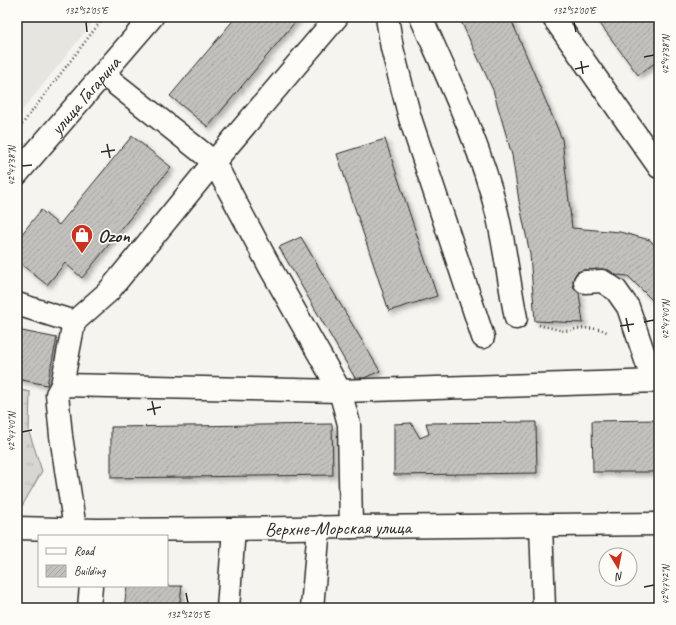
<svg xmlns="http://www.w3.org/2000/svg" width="676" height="625" viewBox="0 0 676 625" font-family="Caveat,sans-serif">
<defs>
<pattern id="park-tufts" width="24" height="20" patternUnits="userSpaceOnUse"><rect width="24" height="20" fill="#d7d6d2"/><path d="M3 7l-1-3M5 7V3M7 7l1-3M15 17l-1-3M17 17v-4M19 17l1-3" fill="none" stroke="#b9b8b4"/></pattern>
<pattern id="building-hatch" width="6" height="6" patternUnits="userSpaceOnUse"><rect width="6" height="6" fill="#c2c1be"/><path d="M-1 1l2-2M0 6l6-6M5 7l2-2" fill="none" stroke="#a7a6a3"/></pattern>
<filter id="shadow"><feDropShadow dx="3.5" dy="3.5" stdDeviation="2" flood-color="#0004"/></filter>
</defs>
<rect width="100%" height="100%" fill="#f5f4ef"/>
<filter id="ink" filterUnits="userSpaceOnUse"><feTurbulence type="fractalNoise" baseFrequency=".025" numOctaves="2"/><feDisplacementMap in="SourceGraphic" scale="8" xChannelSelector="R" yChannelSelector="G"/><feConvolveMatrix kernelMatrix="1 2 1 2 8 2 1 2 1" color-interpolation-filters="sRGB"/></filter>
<g filter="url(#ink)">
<path fill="#e6e5e0" d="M17,17H97L17,117Z"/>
<path fill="url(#park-tufts)" stroke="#81807e" d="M17,389L30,392L29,432L42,471L21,508H17Z"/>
<g fill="url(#building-hatch)" stroke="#2b2b2b" filter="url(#shadow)">
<path d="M236,17H299L208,127L170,96Z"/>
<path d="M459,17H510L562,139L572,228L620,232L650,240L659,250V307L628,276L616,275L609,270L602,269L584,270L577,272L574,277L573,282L574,289L579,293L583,323L535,321L530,254L519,201L512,155L493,90Z"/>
<path d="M595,17H659V60L638,75Z"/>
<path d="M132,136L171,167L82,278L65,263L47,285L17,261V240L41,210L59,225Z"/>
<path d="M385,139L437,296L389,311L337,154Z"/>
<path d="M301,237L345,312L380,371L364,378H355L279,247Z"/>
<path d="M17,330L57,338L47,385L17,379Z"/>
<path d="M659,420V472H593L592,421Z"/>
<path d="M536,422L537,473L394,475V424L411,423L420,438L429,434L426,423Z"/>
<path d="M332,424L333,475L111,478V427Z"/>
<path d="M127,586H182L179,608H124Z"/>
</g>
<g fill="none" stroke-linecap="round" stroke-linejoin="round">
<g stroke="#2b2b2b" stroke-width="25">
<g id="minor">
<path d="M387,17L392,48L410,118L483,337"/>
<path d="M421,17C449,81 480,144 497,213C505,247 509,283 516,318"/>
<path d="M553,17L659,167"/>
<path d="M103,74L214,162L271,269L340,391L349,424L351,527"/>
<path d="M585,282L602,281L616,290L628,307L653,381"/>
<path d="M17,304L74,322L62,385"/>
<path d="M74,322L108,292L214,162L337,17"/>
<path d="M541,525L544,608"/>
<path id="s1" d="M17,528L97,530L234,529L351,527L659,524"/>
<path d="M75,529L61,436L57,394L62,385L340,391L659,381"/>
<path d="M89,608L91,586"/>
<path d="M228,608L234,529"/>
<path d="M312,608L319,527"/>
</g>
</g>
<g stroke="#2b2b2b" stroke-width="25">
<g id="major">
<path id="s2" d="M17,174L152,17"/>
</g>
</g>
<g stroke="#2b2b2b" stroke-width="2.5" stroke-dasharray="1 3" stroke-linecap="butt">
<path d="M17,131L104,17"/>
<path d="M539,325L564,331L584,328L600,329L609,333"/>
</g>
<use href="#minor" stroke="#fdfcf7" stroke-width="22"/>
<use href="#major" stroke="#fdfcf7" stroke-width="22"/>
</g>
</g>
<path fill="none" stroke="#2b2b2b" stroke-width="1.5" d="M86,22L87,32M574,22L576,32M644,57L654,55M581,61L583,74M575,69L589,66M107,144L110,158M101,152L115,150M22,166L32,165M626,318L629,332M644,322L654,320M620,326L634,324M152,401L155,415M147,410L161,407M22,432L32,430M644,587L654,585M186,593L188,603"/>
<defs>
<g id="shop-pin" transform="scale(1.15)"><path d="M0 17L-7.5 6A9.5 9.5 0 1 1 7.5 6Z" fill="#c8321e" stroke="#fdfcf7"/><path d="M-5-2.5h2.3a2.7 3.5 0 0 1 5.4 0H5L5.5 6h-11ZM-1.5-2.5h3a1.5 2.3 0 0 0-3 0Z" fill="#fff"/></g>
</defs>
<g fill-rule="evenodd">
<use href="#shop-pin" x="82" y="235"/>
</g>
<g text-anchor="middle" stroke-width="3.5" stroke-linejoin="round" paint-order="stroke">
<g font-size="19" fill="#2b2b2b" stroke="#fdfcf7">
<text dy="7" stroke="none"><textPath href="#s2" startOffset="104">улица Гагарина</textPath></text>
<text dy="7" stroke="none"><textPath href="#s1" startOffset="321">Верхне-Морская улица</textPath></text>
</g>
<g font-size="19" font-weight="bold" fill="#2b2b2b" stroke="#fdfcf7" text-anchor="start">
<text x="98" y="242">Ozon</text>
</g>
</g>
<rect width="676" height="625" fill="none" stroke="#fdfcf7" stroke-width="44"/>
<rect x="38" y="535" width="130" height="52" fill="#fdfcf7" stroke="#a9a8a5"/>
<rect x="46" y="548" width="20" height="6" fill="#fdfcf7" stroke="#a9a8a5"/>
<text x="74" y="555" font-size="12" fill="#2b2b2b">Road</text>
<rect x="46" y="565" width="20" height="12" fill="url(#building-hatch)" stroke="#a9a8a5"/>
<text x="74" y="575" font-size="12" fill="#2b2b2b">Building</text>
<g transform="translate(618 567) rotate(170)"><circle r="19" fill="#fdfcf7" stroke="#a9a8a5"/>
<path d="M0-3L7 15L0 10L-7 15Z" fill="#c8321e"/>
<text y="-6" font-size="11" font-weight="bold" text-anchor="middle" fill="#2b2b2b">N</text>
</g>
<rect x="22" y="22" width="632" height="581" fill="none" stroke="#2b2b2b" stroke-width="1.5"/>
<g font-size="10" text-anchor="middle" fill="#2b2b2b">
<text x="86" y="14">132°52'05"E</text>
<text x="574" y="14">132°52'00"E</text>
<text transform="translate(665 55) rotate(-90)" y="4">42°47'38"N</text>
<text transform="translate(11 166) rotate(-90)" y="4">42°47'38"N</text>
<text transform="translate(665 320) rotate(-90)" y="4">42°47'40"N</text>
<text transform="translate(11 432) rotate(-90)" y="4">42°47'40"N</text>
<text transform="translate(665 585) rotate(-90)" y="4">42°47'42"N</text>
<text x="188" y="618">132°52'05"E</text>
</g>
</svg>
